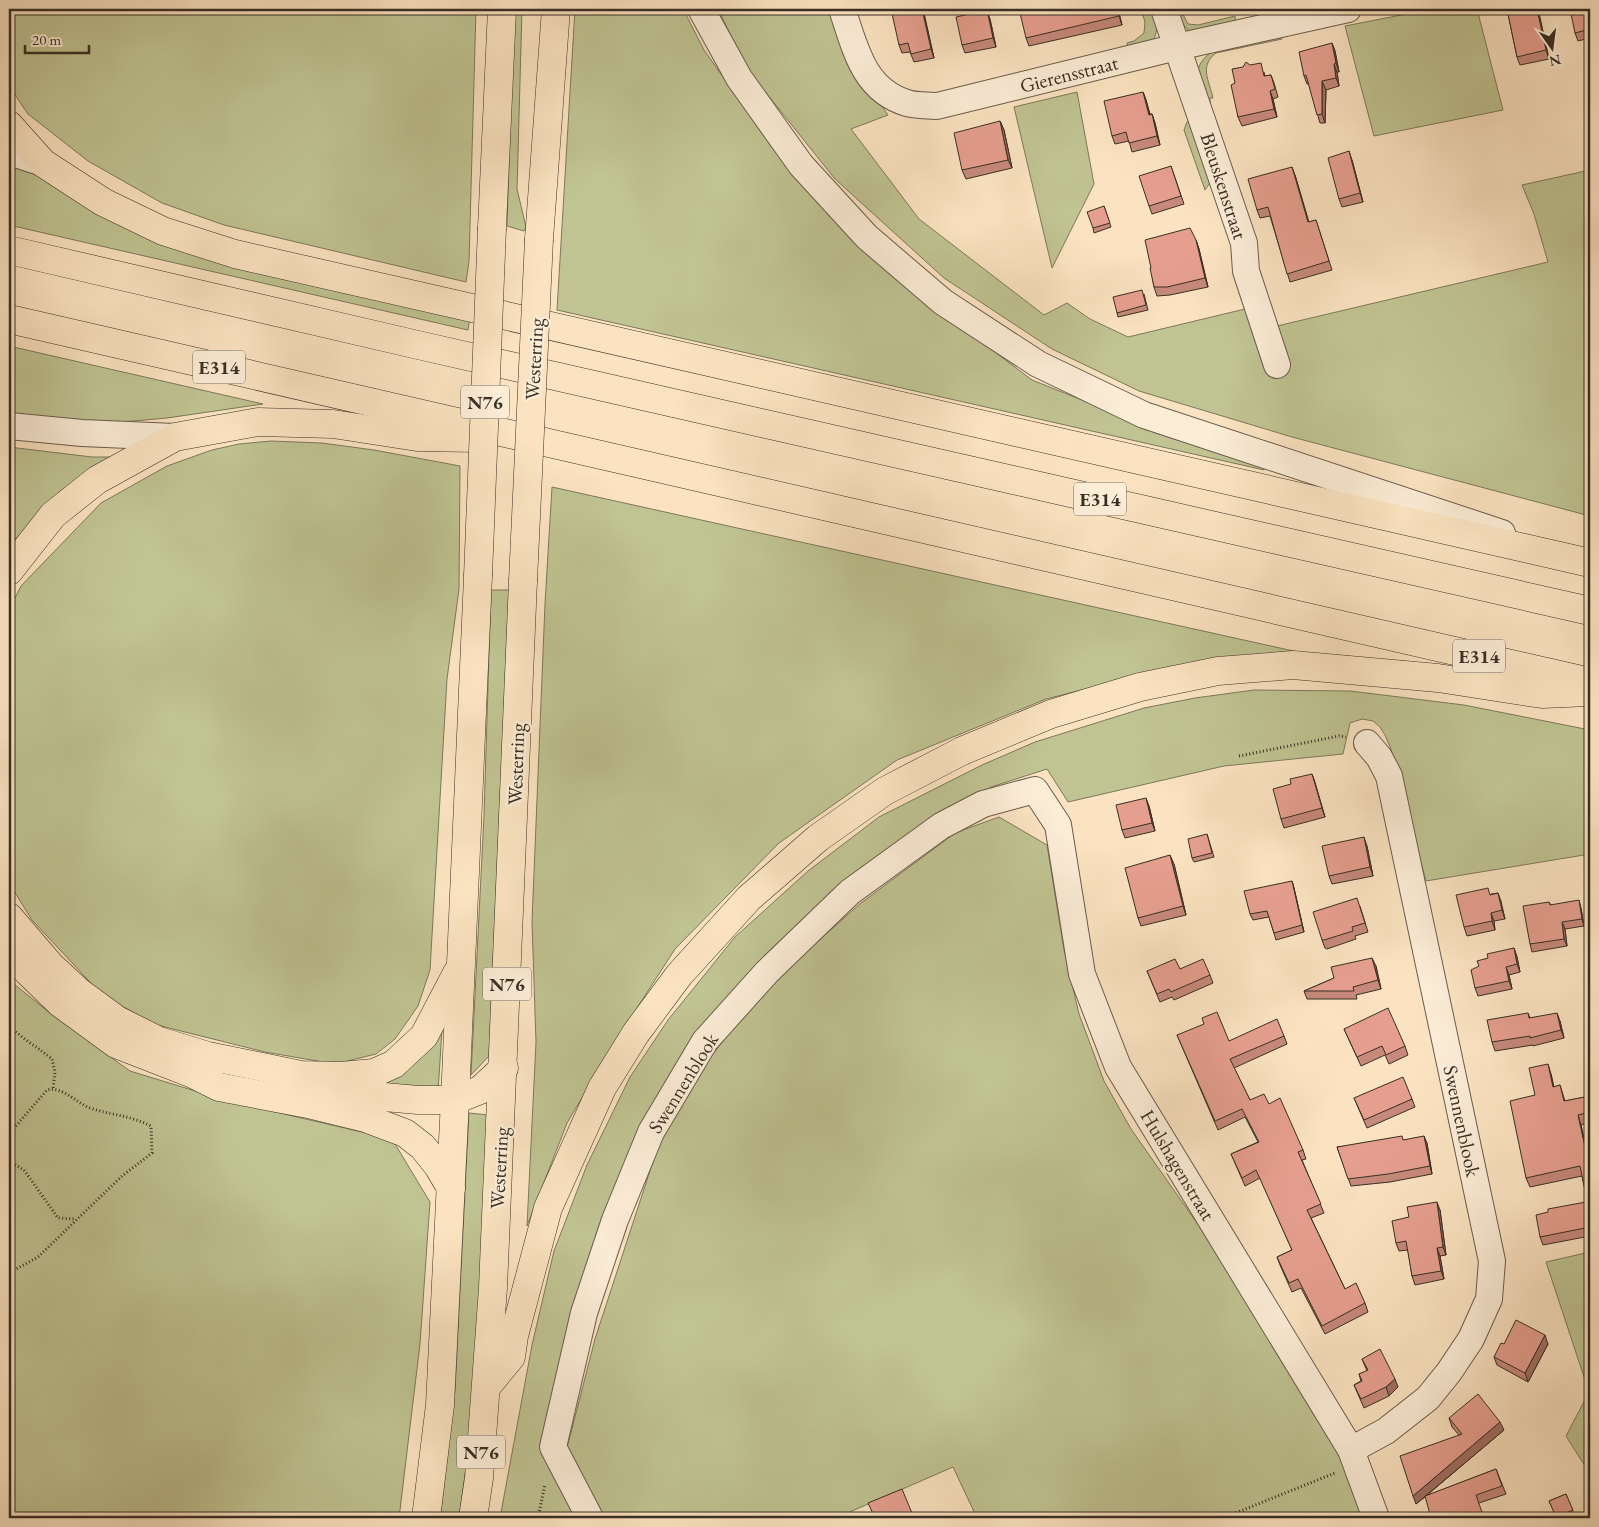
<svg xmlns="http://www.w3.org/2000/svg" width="1599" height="1527" viewBox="0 0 1599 1527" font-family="'EB Garamond',serif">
<rect width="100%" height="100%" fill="#fbe3c1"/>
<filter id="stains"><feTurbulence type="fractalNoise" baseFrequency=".004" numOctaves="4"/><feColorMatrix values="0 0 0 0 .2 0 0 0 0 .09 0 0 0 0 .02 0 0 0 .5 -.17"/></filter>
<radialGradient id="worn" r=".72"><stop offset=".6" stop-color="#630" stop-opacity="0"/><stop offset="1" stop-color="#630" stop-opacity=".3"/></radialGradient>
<g fill="#c0c392" stroke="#7c795b">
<path d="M9,9H476L469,261L466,282L224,225L162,203L88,161L28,114L9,86Z"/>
<path d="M514,9H522L517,189L526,227L524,231L507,226Z"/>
<path d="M575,9H683L704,50L764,135L850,231L934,306L1032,380L1112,412L1266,465L1264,470L557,310Z"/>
<path d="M718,9H831L852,64L888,115L851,129L919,219L1044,315L1067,303L1090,319L1128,337L1245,309L1277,326L1548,262L1534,214L1522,185L1590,170V516L1292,437L1139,391L1052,349L944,278L835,179L747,69Z"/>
<path d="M1141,9H1155C1159,39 1157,42 1129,54L1127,43L1134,41L1144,33L1145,22Z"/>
<path d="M1175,9H1180L1188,24L1198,25L1235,16L1236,25L1189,31L1178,19Z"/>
<path d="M1432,9H1477L1503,110L1374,136L1345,26Z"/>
<path d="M1280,34L1282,39L1216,53C1199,66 1209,80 1213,98H1210V104C1198,79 1188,69 1215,49Z"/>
<path d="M1077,92L1094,184L1052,268L1014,107Z"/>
<path d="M1194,116L1214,177L1205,190L1184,130L1187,122Z"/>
<path d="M9,161L28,168L67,192L470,317L468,330L9,225Z"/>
<path d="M9,346L263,404L167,418L88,425L9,413Z"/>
<path d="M271,441L322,443L374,450L460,466L459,589L447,679L430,970L418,1006L395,1039L376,1054L335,1064L265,1052L157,1025L103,996L32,920L9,883V610L21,586L101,503L167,466L212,450L239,444Z"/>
<path d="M9,447L92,457H114L60,491L9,546Z"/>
<path d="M552,487L1307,654L1180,665L1046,699L897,760L779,843L675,949L619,1036L567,1123L527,1226L536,1042L532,922L545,604Z"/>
<path d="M491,590H509L489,1056L471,1075L484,816Z"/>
<path d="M1254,690L1350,691L1464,705L1590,730V854L1426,881L1391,749L1385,735L1380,727L1373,721L1362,719L1350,723L1343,754L1224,766L1068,802L1047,769L991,787L917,831L677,1068L542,1444L567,1448L595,1339L661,1137L702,1068L758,997L808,950L861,903L955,833L999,817L1047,845L1064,950L1079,1014L1104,1081L1131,1129L1225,1263L1309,1399L1353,1481L1362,1518H977L953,1467L836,1518H500L532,1345L554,1251L587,1165L630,1077L668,1020L735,937L808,871L879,817L982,765L1035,742L1144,708L1195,698Z"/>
<path d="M9,980L55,1017L130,1071L228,1101L392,1139L430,1202L420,1344L399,1518H9Z"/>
<path d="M442,1030L438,1092L361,1088Z"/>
<path d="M469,1113L489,1115L473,1416L459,1518H440L455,1391Z"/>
<path d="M1590,1252V1474L1566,1436L1589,1392L1546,1262Z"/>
</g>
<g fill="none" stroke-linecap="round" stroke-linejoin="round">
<g stroke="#695c4b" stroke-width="28">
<g id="minor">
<path d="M701,9L739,78L801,165L867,237L943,302L1038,364L1144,415L1502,533"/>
<path d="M842,9C855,47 863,90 907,103C916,106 928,105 937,106L1177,47L1348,9"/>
<path d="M1164,9L1244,243L1246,271L1277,365"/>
<path d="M9,152L43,163"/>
<path d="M9,426L82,433L175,437"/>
<path d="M1351,1450L1386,1431L1428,1398L1449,1372L1471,1339L1489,1299L1492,1261L1389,776L1379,757L1367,743"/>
<path d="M590,1518L553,1447L584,1313L615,1220L651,1132L705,1041L767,972L850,892L941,826L983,804L1035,790L1058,825L1082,974L1118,1067L1351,1450L1376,1518"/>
</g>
</g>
<g stroke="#382f24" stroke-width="29">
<g id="highway">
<path d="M9,125L43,163L103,202L163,231L235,254L1590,563"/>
<path d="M492,228L502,9"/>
<path d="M539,239L556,9"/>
<path d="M9,250L418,345L1590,611"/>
<path d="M9,319L1590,682"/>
<path d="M9,571L53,515L97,480L175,437L258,422L333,424L417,437L477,438"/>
<path d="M9,917L51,966L79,992L117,1020L159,1041L208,1056L301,1075L341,1076L374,1073L394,1064L424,1036L457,973"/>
<path d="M9,949L28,972L60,1003L116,1044L193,1074L219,1087L308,1104L365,1118L405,1133L423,1147L438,1166L451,1188"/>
<path d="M316,1091L418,1100H455L480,1090L504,1068"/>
<path d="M487,1386L511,1357L514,1336L548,1208L602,1088L636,1033L679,975L749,898L818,838L885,791L962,751L1051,714L1140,687L1218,671L1293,665L1438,678L1542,694L1590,692"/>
<path d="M426,1518L440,1405L455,1100L478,576"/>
<path d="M473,1518L479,1478L493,1288L523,581"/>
</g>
</g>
<g stroke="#382f24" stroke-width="3" stroke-dasharray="1 2.5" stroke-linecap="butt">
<path d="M1239,756L1339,736L1346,737"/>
<path d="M9,1024C12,1032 43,1051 52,1059L55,1072L53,1089"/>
<path d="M9,1134L47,1090C63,1086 76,1103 90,1108C111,1115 129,1115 151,1126L152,1153L122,1176L38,1257L9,1273"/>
<path d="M9,1161L24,1170L58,1218L76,1219"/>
<path d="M538,1518L545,1484"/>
<path d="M1223,1518L1335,1473"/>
</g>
<use href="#minor" stroke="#fcedd7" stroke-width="26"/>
<use href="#highway" stroke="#fbe3c1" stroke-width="28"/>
<g stroke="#382f24" stroke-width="29" stroke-linecap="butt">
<g id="highway-bridge">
<path d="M478,576L492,228"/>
<path d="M523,581L539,239"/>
</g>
</g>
<use href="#highway-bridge" stroke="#fbe3c1" stroke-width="28"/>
</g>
<g fill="#c6897b" stroke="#382f24">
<path d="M923,9L934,58L914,62L910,52L902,53L899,45Z"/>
<path d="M1070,9H1118L1122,25L1029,46L1026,38L1054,13Z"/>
<path d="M1507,9H1538L1549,59L1520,65L1517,57Z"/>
<path d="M1590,9V38L1578,41L1575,33Z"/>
<path d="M990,19L996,47L965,53L962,45Z"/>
<path d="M1332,43L1335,51L1339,72H1337L1339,86L1326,90L1325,123H1320L1309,84H1307L1304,76Z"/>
<path d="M1264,72L1265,76L1271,75L1274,83L1278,97L1273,99L1277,117L1242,126L1238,117L1235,83Z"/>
<path d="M1143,92L1146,100L1150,114H1152L1155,123L1160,145L1132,152L1129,141L1115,144L1112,136Z"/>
<path d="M1000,121L1004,130L1012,168L966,179L962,170Z"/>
<path d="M1352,160L1363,202L1342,207L1339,199Z"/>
<path d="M1171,166L1184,204L1152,214L1149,206Z"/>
<path d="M1295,175L1309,222L1316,220L1332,270L1290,282L1270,216L1260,218L1257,210Z"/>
<path d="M1104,206L1111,227L1094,233L1093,228Z"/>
<path d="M1196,240L1199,249L1208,287L1170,295L1157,296L1154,287L1151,268Z"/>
<path d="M1144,294L1148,310L1118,317L1117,313Z"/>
<path d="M1312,774L1325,817L1284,828L1281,819Z"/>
<path d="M1149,806L1155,831L1125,838L1122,830Z"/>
<path d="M1207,834L1214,857L1194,862L1192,858Z"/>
<path d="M1367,846L1373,876L1332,884L1329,876Z"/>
<path d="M1174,864L1186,915L1141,926L1138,918Z"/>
<path d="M1292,881L1294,888L1304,932L1276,940L1269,917L1253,920L1250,914Z"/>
<path d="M1498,893L1505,919L1494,921L1495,930L1467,936L1464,927L1491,894Z"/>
<path d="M1549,902L1551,905L1581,908L1584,926L1565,929L1567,946L1532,952L1530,944Z"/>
<path d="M1360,906L1368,932L1355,936L1356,939L1327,949L1325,948L1322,940Z"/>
<path d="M1514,948L1517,957L1520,972L1509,975L1512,989L1478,996L1475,988L1479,966L1488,958Z"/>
<path d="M1376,966L1381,989L1356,995L1357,999H1307L1304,991L1334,978Z"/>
<path d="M1180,969L1210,975L1213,983L1174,1000L1172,997L1160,1002L1147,971Z"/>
<path d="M1528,1013L1530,1018L1560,1021L1564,1038L1533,1046V1045L1495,1051L1492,1042Z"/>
<path d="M1344,1029L1405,1046L1408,1055L1389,1064L1385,1055L1361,1066Z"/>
<path d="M1177,1035L1229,1041L1284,1036L1287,1044L1234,1068L1250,1100L1269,1104L1303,1150L1306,1159L1302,1160L1324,1213L1311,1218L1345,1289L1365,1303L1368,1312L1325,1334L1301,1288L1292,1292L1280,1265L1277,1257L1292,1250L1260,1178L1245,1186L1231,1154L1258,1142L1245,1117L1218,1130Z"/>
<path d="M1551,1074L1554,1087L1560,1085L1565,1101L1590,1096V1122L1581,1125L1588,1156L1590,1155V1213L1582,1176L1530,1187L1526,1178L1535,1095Z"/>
<path d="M1354,1098L1412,1099L1415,1107L1367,1128Z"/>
<path d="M1404,1140L1427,1143L1432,1174L1390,1182L1351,1186L1337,1147Z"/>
<path d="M1440,1210L1446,1255L1440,1256L1444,1279L1415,1285L1412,1276L1408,1250L1399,1251L1396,1243L1409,1217Z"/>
<path d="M1589,1210L1590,1217V1236L1543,1245L1540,1237Z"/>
<path d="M1504,1344H1548L1528,1382L1497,1365L1494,1357Z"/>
<path d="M1362,1359L1398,1387L1389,1396L1364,1408L1354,1385L1361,1381L1359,1374L1367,1371Z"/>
<path d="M1449,1418L1504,1430L1426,1496L1496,1469L1506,1494L1479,1503L1425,1497L1416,1504L1459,1435L1452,1427Z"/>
<path d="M1566,1494L1574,1514L1565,1518H1557L1549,1501Z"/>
</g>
<g fill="#a16f64" stroke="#382f24">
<path d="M922,9H923L934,58L931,49Z"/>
<path d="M1117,9H1118L1122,25L1119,16Z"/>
<path d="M1537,9H1538L1549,59L1546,50Z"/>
<path d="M987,10L990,19L996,47L993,38Z"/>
<path d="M1332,43L1335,51L1339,72L1336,63Z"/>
<path d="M1334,64L1337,72L1339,86L1336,78Z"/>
<path d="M1322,81L1326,90L1325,123L1322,114Z"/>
<path d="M1270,91L1273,99L1277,117L1274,109Z"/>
<path d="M1143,92L1146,100L1152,123L1149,115Z"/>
<path d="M1152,114L1155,123L1160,145L1157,136Z"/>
<path d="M1000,121L1004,130L1012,168L1008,160Z"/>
<path d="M1349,151L1352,160L1363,202L1360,193Z"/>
<path d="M1292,167L1295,175L1311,231L1308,222Z"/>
<path d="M1196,240L1199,249L1208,287L1205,278Z"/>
<path d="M1312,774L1315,782L1325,817L1322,808Z"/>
<path d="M1146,798L1149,806L1155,831L1152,823Z"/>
<path d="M1364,837L1367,846L1373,876L1370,867Z"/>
<path d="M1170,855L1174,864L1186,915L1183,906Z"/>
<path d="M1292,881L1294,888L1304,932L1302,925Z"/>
<path d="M1498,893L1501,901L1505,919L1502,910Z"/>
<path d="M1579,900L1581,908L1584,926L1582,919Z"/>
<path d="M1491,913L1494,921L1495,930L1492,921Z"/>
<path d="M1562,922L1565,929L1567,946L1564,939Z"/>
<path d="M1514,948L1517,957L1520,972L1517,964Z"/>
<path d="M1372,958L1376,966L1381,989L1378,980Z"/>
<path d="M1506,967L1509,975L1512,989L1509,981Z"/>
<path d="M1557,1013L1560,1021L1564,1038L1561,1030Z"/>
<path d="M1548,1064L1551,1074L1556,1097L1553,1087Z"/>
<path d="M1578,1115L1581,1125L1590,1166L1587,1156Z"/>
<path d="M1424,1136L1427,1143L1432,1174L1430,1166Z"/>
<path d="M1437,1202L1440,1210L1446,1255L1443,1247Z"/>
<path d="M1586,1202L1589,1210L1590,1217V1225Z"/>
<path d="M1437,1248L1440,1256L1444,1279L1441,1271Z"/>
<path d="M1545,1335L1548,1344L1528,1382L1525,1373Z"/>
<path d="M1395,1379L1398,1387L1389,1396L1386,1387Z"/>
<path d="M1500,1422L1504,1430L1416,1504L1413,1496Z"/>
</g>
<g fill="#e69f8f" stroke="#382f24">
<path d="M891,9H922L931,49L911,54L908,43L899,45Z"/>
<path d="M1019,9H1052L1053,13L1070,9H1117L1119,16L1026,38Z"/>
<path d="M1507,9H1537L1546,50L1517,57Z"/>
<path d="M1570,9H1590V29L1575,33Z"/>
<path d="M987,10L993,38L962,45L956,17Z"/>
<path d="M1332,43L1336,63L1334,64L1336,78L1322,81V114L1317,115L1306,75L1304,76L1299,52Z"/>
<path d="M1246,62L1250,65L1261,63L1264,76L1271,75L1275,89L1270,91L1274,109L1238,117L1231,85L1235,83L1232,69L1243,67Z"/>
<path d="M1143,92L1149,115L1152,114L1157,136L1129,143L1126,132L1112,136L1104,101Z"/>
<path d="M1000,121L1008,160L962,170L954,133Z"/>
<path d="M1349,151L1360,193L1339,199L1328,158Z"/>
<path d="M1171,166L1181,196L1149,206L1139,176Z"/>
<path d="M1292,167L1308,222L1316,220L1329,261L1287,274L1268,207L1257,210L1248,179Z"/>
<path d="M1104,206L1110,223L1093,228L1087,212Z"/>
<path d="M1190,228L1196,240L1205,278L1167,287H1154L1150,268H1151L1145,240Z"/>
<path d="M1142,290L1146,305L1117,313L1113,297Z"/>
<path d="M1312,774L1322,808L1281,819L1273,789L1291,784L1290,779Z"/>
<path d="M1146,798L1152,823L1122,830L1116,805Z"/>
<path d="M1207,834L1212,853L1192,858L1188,839Z"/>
<path d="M1364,837L1370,867L1329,876L1322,846Z"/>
<path d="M1170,855L1183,906L1138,918L1125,868Z"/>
<path d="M1292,881L1302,925L1274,933L1267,911L1250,914L1244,891Z"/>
<path d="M1488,888L1490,895L1498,893L1502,910L1491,913L1492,921L1464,927L1456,895Z"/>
<path d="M1357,898L1365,923L1352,927L1353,931L1324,940H1322L1313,912Z"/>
<path d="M1579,900L1582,919L1562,922L1564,939L1530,944L1523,906L1549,902L1550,905Z"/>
<path d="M1514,948L1517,964L1506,967L1509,981L1475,988L1471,970L1479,966L1477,961L1488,958L1487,954Z"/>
<path d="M1372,958L1378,980L1353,987L1354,991H1304L1334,978L1331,967Z"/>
<path d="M1175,959L1180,969L1203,959L1210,975L1171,992L1169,989L1157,994L1147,971Z"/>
<path d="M1388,1008L1405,1046L1386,1055L1382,1046L1357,1057L1344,1029Z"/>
<path d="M1217,1012L1229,1041L1277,1019L1284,1036L1230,1059L1250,1100L1264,1094L1269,1104L1280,1098L1303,1150L1298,1152L1321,1204L1307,1210L1345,1289L1356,1283L1365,1303L1322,1326L1298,1279L1289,1283L1277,1257L1292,1250L1256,1170L1242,1178L1231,1154L1259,1142L1242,1109L1215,1121L1177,1035L1204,1024L1202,1018Z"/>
<path d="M1528,1013L1529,1018L1557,1013L1561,1030L1530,1038V1036L1492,1042L1487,1020Z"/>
<path d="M1548,1064L1553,1087L1560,1085L1564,1101L1590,1096V1112L1578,1115L1587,1156L1590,1155V1208L1589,1209L1580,1166L1526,1178L1510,1101L1535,1095L1529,1068Z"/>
<path d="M1403,1077L1412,1099L1364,1120L1354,1098Z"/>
<path d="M1402,1136L1403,1140L1424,1136L1430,1166L1388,1174L1348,1179L1337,1147Z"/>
<path d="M1437,1202L1443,1247L1437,1248L1441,1271L1412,1276L1406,1241L1396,1243L1392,1221L1409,1217L1407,1207Z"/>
<path d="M1586,1202L1590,1227L1540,1237L1536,1215L1548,1212V1209Z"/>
<path d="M1516,1320L1545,1335L1525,1373L1494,1357L1501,1343L1504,1344Z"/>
<path d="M1380,1349L1395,1379L1386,1387L1361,1399L1354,1385L1362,1381L1359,1374L1368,1370L1362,1359Z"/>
<path d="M1478,1394L1500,1422L1413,1496L1400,1456L1462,1434L1449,1418Z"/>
<path d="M1496,1469L1502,1486L1476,1495L1484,1518H1431L1425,1496Z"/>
<path d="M902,1489L914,1518H875L868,1503Z"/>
<path d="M1566,1494L1573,1510L1556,1517L1549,1501Z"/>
</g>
<g text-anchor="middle" stroke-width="4.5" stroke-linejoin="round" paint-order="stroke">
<g fill="#fcedd7" stroke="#73685a" stroke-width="1">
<rect x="193" y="350.5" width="52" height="33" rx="4"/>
<rect x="461" y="385.5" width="48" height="33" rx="4"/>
<rect x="1074" y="482.5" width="52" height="33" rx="4"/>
<rect x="1453" y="639.5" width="52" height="33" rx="4"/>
<rect x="483" y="967.5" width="48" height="33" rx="4"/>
<rect x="457" y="1435.5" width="48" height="33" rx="4"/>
</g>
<g font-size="19" font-weight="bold" fill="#382f24">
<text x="219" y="374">E314</text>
<text x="485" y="409">N76</text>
<text x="1100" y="506">E314</text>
<text x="1479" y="663">E314</text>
<text x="507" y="991">N76</text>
<text x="481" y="1459">N76</text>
</g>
<g font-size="20" fill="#382f24" stroke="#fcedd7">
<text transform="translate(1069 74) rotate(-14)" y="7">Gierensstraat</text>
<text transform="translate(1224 186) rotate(72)" y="7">Bleuskenstraat</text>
<text transform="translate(534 359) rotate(-87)" y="7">Westerring</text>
<text transform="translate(516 764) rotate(-88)" y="7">Westerring</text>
<text transform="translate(683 1083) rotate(-58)" y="7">Swennenblook</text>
<text transform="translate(1462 1121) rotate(78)" y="7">Swennenblook</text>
<text transform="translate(1178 1165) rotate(59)" y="7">Hulshagenstraat</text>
<text transform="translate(499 1168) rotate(-87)" y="7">Westerring</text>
</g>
</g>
<rect width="1599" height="1527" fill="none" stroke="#fbe3c1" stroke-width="30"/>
<rect x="10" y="10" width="1579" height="1507" fill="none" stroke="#382f24" stroke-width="2.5"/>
<rect x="15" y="15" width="1569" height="1497" fill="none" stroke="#382f24"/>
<g transform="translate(1552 48) rotate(166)" stroke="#fcedd7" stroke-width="4" paint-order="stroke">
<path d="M0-4L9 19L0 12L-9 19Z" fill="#382f24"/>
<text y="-8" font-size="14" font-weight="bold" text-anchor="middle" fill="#382f24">N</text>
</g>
<path d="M25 45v8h64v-8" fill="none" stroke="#382f24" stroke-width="2.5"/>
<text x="32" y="45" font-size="15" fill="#382f24" stroke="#fcedd7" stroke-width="4" paint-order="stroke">20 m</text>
<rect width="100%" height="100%" filter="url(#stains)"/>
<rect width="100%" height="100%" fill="url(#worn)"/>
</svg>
